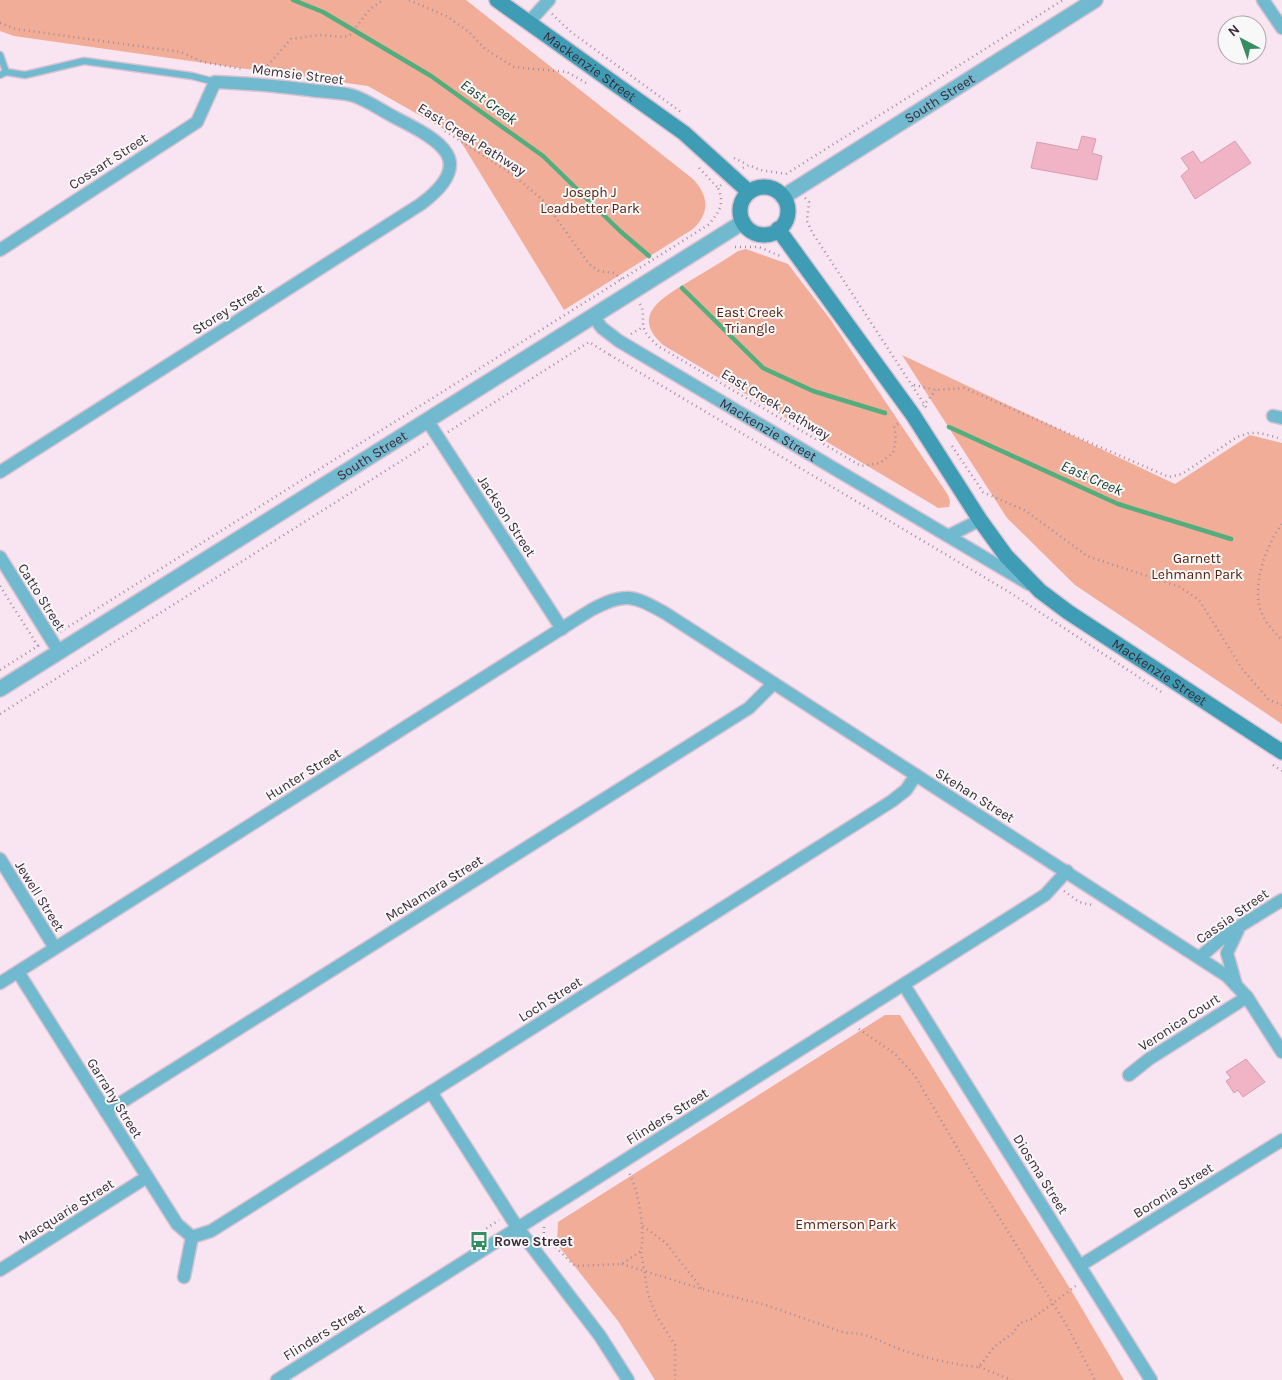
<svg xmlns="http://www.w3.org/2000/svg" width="1282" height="1380" viewBox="0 0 1282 1380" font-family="Karla,sans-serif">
<rect width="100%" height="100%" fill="#f9e4f2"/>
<g fill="#f1ad98">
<path d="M0,0H466L693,179C709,196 710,213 693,229L564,310L458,137L368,86L14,36L0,31Z"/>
<path d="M746,249L788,264L830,319L948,495L950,501L949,507L938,508L930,503L663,345C628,314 666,296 691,280C707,271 723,261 738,251Z"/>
<path d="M902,355L1175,484L1250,435L1282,443V724L1075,585L1007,518Z"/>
<path d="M885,1015H900L1071,1290L1124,1380H655L618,1321L557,1244L558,1222Z"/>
</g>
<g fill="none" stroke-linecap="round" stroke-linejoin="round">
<g stroke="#53ad7d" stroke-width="4.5">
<path d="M293,0L323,12L431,76L543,156L620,231L649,256"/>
<path d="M682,288L763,368L813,391L885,413"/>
<path d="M949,427L1118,504L1231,539"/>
</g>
</g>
<g fill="#f1b4c7" stroke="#d89caf">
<path d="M1082,136L1096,139L1092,153L1102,156L1097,180L1031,168L1037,142L1078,150Z"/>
<path d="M1235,141L1251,163L1195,199L1181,176L1189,169L1181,158L1193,151L1201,163Z"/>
<path d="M1246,1059L1265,1082L1243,1097L1238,1090L1234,1093L1226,1081L1231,1078L1226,1072Z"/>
</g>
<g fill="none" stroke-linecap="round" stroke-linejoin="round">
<g stroke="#d7c2d0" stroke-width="9">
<g id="service">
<path d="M0,55L6,72"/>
<path d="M0,75L6,72L25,75L84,61L192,76L215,82"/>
</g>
</g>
<g stroke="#d7c2d0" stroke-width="15">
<g id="minor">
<path d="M1263,0L1282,28"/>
<path d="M529,22L549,0"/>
<path d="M0,250L197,122L215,82C247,83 278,86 310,90C323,92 338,92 351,95C366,99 382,111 396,118C441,141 478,161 421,204L0,472"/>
<path id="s1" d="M593,316L602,328L619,341L1029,584"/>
<path d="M1273,416L1282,418"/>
<path d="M427,420L562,629"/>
<path d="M948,536L980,520"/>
<path d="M0,557L59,652"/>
<path d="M0,859L55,948"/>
<path d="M1200,957L1227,934L1282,900"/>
<path d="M18,972L177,1224L192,1237"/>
<path d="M0,983L591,610C624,592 633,595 665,613L1227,976L1247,997L1282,1052"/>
<path d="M904,985L1151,1380"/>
<path d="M1236,985L1227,953L1238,930"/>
<path d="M1129,1075L1149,1059L1247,997"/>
<path d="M431,1092L517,1227L600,1336L628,1380"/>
<path d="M106,1112L749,708L773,684"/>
<path d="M192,1237L211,1231L892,801L906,790L916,775"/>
<path d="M1081,1265L1282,1140"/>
<path d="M0,1270L147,1177"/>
<path d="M184,1277L192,1237"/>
<path d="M277,1380L1045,895L1067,871"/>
</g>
</g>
<g stroke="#d7c2d0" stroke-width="18">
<g id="tertiary">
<path id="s2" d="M783,197L1095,0"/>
<path id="s3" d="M0,689L743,222"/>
</g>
</g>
<g stroke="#d7c2d0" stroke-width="18">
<g id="secondary">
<path id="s4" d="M497,0L684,133L749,192"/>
<circle cx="764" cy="211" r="24"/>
<path id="s5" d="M778,229L913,415L980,520L1006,556L1040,591L1068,612L1282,752"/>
</g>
</g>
<g stroke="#a28d9b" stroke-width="2.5" stroke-dasharray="1 4" stroke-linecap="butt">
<path d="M409,0L448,17L469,32L485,49L514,67L567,72L588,84"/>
<path d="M552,14L571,32L681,112"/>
<path d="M0,23L16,29L181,52L203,62L242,69"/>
<path d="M261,73L291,39L319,35L343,37L350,35L370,9L383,0"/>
<path d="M445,131L512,174L544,201L589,264L599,271L614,273L624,281"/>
<path d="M734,158L746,164"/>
<path d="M699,168L718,188"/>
<path d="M743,168L749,165L760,170L786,174"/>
<path d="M786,174L1063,0"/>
<path d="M805,198L809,202L807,221L812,232L928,410"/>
<path d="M735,247H759L780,256"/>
<path d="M640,304C646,314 640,324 646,333C649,338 654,342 658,346L861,466L880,463L893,453L896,439L894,426L901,422"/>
<path d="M631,334L643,327"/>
<path d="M610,355L1009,592L1163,693"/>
<path d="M914,385L936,390L964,388L1169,477L1182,474L1237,437L1249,433H1260L1282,439"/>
<path d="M923,406L936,390"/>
<path d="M448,432L589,342L610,355"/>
<path d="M952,446L983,492L1026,511L1087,556L1180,587L1199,600L1243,670L1269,700L1282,705"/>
<path d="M1282,524C1267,544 1254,579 1259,605C1262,619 1272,630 1282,640"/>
<path d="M0,586L38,646"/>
<path d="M60,632L708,225C719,213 725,204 718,188L721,185"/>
<path d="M0,670L41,644"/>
<path d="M0,714L428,444"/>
<path d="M1273,765L1282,771"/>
<path d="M1064,891L1079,902L1092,905"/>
<path d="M859,1029L895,1054L915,1076L982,1190L1067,1326L1095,1380"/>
<path d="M643,1226L666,1243L702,1289"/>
<path d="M544,1227V1236L575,1266L622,1264L641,1251C645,1232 639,1190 629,1173"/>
<path d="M474,1240L472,1238L499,1220"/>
<path d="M641,1252L648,1294L656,1315L675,1345V1380"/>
<path d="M622,1264L702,1289L766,1305L845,1333C864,1332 875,1339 892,1346C912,1355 958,1366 979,1367L994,1347L1013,1333L1020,1323L1032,1319L1077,1285"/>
<path d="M979,1367L1012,1380"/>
</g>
<use href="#service" stroke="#71b9ce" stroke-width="6"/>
<use href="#minor" stroke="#71b9ce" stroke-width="12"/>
<use href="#tertiary" stroke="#71b9ce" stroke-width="15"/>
<use href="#secondary" stroke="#3e9cb5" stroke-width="15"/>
</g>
<defs>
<g id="bus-bare" transform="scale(1.5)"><path d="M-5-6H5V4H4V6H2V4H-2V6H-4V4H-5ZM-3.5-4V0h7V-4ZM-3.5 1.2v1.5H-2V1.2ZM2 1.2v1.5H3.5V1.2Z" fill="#368d61" stroke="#f8f8f8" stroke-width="2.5" paint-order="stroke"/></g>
</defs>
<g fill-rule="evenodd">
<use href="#bus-bare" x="479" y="1241"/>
</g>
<g text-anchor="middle" stroke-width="4" stroke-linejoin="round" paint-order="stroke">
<g font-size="14" fill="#3d2937" stroke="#f8f8f8">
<text dy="5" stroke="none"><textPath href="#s4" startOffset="114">Mackenzie Street</textPath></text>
<text transform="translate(298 74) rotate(7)" y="5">Memsie Street</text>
<text dy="5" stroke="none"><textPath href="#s2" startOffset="185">South Street</textPath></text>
<text transform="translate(472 139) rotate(32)" y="5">East Creek Pathway</text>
<text transform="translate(108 161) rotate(-33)" y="5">Cossart Street</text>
<text transform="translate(228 309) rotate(-32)" y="5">Storey Street</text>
<text transform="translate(776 404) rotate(31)" y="5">East Creek Pathway</text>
<text dy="5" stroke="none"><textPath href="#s1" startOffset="210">Mackenzie Street</textPath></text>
<text dy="5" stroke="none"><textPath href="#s3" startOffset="439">South Street</textPath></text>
<text transform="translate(507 516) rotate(57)" y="5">Jackson Street</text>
<text transform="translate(42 597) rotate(58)" y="5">Catto Street</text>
<text dy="5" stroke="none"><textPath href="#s5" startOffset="592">Mackenzie Street</textPath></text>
<text transform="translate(303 774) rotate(-32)" y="5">Hunter Street</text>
<text transform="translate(975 795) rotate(32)" y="5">Skehan Street</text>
<text transform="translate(434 888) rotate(-32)" y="5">McNamara Street</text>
<text transform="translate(40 896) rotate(58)" y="5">Jewell Street</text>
<text transform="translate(1232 916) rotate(-35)" y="5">Cassia Street</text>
<text transform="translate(550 999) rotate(-32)" y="5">Loch Street</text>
<text transform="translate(1179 1022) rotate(-33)" y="5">Veronica Court</text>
<text transform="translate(115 1098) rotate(58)" y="5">Garrahy Street</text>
<text transform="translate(667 1116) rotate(-32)" y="5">Flinders Street</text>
<text transform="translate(1041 1174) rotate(58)" y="5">Diosma Street</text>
<text transform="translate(1173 1190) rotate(-32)" y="5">Boronia Street</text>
<text transform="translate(66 1211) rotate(-32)" y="5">Macquarie Street</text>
<text transform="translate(324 1332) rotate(-32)" y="5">Flinders Street</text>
</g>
<g font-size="14" fill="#56200e" stroke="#f8f8f8">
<text x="590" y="197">Joseph J<tspan x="590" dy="16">Leadbetter Park</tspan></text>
<text x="750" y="317">East Creek<tspan x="750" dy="16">Triangle</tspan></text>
<text x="1197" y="563">Garnett<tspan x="1197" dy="16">Lehmann Park</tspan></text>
<text x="846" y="1229">Emmerson Park</text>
</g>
<g font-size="14" font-weight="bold" fill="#3d2937" stroke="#f8f8f8" text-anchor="start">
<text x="494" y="1246">Rowe Street</text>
</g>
<g font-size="15" font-style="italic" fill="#153b27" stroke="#f8f8f8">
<text transform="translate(489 102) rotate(36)" y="5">East Creek</text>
<text transform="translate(1092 478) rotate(24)" y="5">East Creek</text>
</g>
</g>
<g transform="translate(1242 40) rotate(319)"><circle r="24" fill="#f8f8f8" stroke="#ada5ab"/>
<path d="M0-4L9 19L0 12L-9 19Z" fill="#368d61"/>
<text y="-8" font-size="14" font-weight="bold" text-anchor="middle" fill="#3d2937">N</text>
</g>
</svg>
